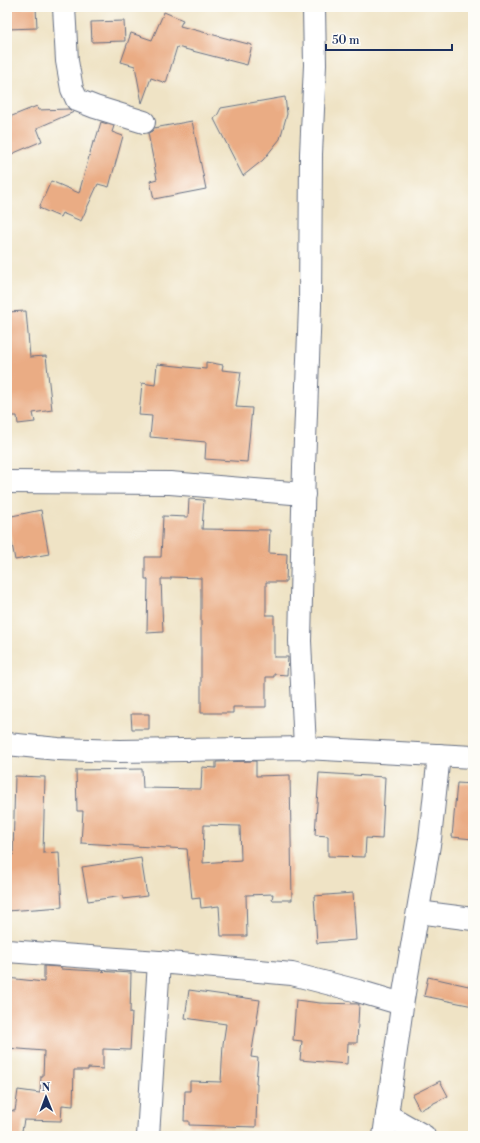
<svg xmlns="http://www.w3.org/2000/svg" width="480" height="1143" viewBox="0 0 480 1143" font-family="'Libre Bodoni',serif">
<rect width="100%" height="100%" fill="#fdfcf7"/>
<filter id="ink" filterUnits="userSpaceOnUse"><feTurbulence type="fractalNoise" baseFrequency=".025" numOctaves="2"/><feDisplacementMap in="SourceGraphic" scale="8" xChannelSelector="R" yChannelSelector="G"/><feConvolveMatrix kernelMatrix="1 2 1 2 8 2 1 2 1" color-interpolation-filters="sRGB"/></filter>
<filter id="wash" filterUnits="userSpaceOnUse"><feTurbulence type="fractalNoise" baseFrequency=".012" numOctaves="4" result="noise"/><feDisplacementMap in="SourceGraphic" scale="16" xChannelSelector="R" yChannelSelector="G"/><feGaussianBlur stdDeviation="0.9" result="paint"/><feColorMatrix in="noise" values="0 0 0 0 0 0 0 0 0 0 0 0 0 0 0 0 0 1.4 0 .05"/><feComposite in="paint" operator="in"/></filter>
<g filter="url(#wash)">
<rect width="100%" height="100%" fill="#efe3c5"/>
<g id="blocks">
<g fill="#eaac84" fill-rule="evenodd">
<path d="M7,7H36L37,28L7,29Z"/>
<path d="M164,12L183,20L180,26L252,45L247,65L177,47L166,83L151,78L142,103L135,66L121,62L131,33L152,40Z"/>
<path d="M124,21L125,41L92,42L91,22Z"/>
<path d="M285,97L287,114L280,139L263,160L243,176L214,119L218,114L221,108Z"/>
<path d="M37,106L38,110L69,109L74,112L37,128L42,141L7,156V118Z"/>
<path d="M192,121L206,189L154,199L150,181L157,179L148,133L152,131L154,128Z"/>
<path d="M101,122L114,126L112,132L123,136L109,187L98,184L81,221L62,213L60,217L39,208L51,181L79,193L93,142H95Z"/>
<path d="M26,311L30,357L46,356L52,410L33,413L35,422L18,424L17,416H11L7,384V312Z"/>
<path d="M206,362L223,365L222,370L241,372L236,407L252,408L247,462L205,459L206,442L150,437L152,416L139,415L142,383L155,385L157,364L206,369Z"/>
<path d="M189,499L204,500L202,529L270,530L269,553L287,554L286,582H266V615H274V657H288L287,675L274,674V677H266V707H233V713H201V578L171,577V579H161L163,632L147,633L148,579H145V557H161L163,516L188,517Z"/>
<path d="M41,510L49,554L15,560L7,517Z"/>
<path d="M131,714H149V729H132Z"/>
<path d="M256,761V776L290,775L292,900H272L273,894L246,895L247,936H221L219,906L201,908L200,898L192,899L187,849L81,843L83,811H77L76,770L142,769L143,788L201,789L202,767L216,768V762ZM204,825L240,826L241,860L203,863Z"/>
<path d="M319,773L385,777L382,839L366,838L365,857L328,856V836L315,835Z"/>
<path d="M15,776L45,777L43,853L59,852L62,907L7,911V855H13Z"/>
<path d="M457,783L473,784V839L452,837Z"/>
<path d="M141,858L147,896L123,899V896L88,901L82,867Z"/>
<path d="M353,893L356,940L317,943L314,896Z"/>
<path d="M44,966L61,967V969L131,973L130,1013H132L130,1050L103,1049V1069L88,1068V1070H74L73,1106L62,1105L61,1121L24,1120L21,1136H7V1110L15,1111L18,1090L40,1093L41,1076H43L44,1051L7,1048V978L44,982Z"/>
<path d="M428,977L473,987V1006L424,996Z"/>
<path d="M189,990L260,1000L251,1057L258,1058L256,1083H257L256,1127L189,1125V1121H184L185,1091H190V1081L221,1082L223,1044L226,1024L185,1018Z"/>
<path d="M296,1000L320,1003L359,1004L357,1043H348L347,1064L300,1060L302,1041L293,1040Z"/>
<path d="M440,1081L448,1096L420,1110L412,1095Z"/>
</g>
</g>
</g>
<g filter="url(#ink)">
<use href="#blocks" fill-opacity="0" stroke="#656e82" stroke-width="1"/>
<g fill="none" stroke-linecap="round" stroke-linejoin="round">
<g stroke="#656e82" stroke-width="24">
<g id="minor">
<path d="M64,7L67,61L72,89L77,100L95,107L144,122"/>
<path d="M7,482L170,483L304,494"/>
<path d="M7,744L58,749L120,751L305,748L473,757"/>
<path d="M305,748L300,641L304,467L310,306L311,154L315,65L314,7"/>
<path d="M418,912L473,919"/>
<path d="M7,951L159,962L292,974L358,991L402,1004"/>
<path d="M387,1115L424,1136"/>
<path d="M148,1136L159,962"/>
<path d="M384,1136L389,1101L403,999L430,839L439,755"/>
</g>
</g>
<use href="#minor" stroke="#fff" stroke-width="22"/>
</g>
</g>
<rect width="480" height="1143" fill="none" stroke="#fdfcf7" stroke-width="24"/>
<g transform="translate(46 1097) rotate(359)" stroke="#fdfcf7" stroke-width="3" paint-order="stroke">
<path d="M0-3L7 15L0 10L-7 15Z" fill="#1b2f5e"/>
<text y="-6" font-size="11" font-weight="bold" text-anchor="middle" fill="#1b2f5e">N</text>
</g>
<path d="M326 44v6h126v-6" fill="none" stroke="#1b2f5e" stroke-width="2"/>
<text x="332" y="44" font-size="12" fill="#1b2f5e" stroke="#fdfcf7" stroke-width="3" paint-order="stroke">50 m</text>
</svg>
